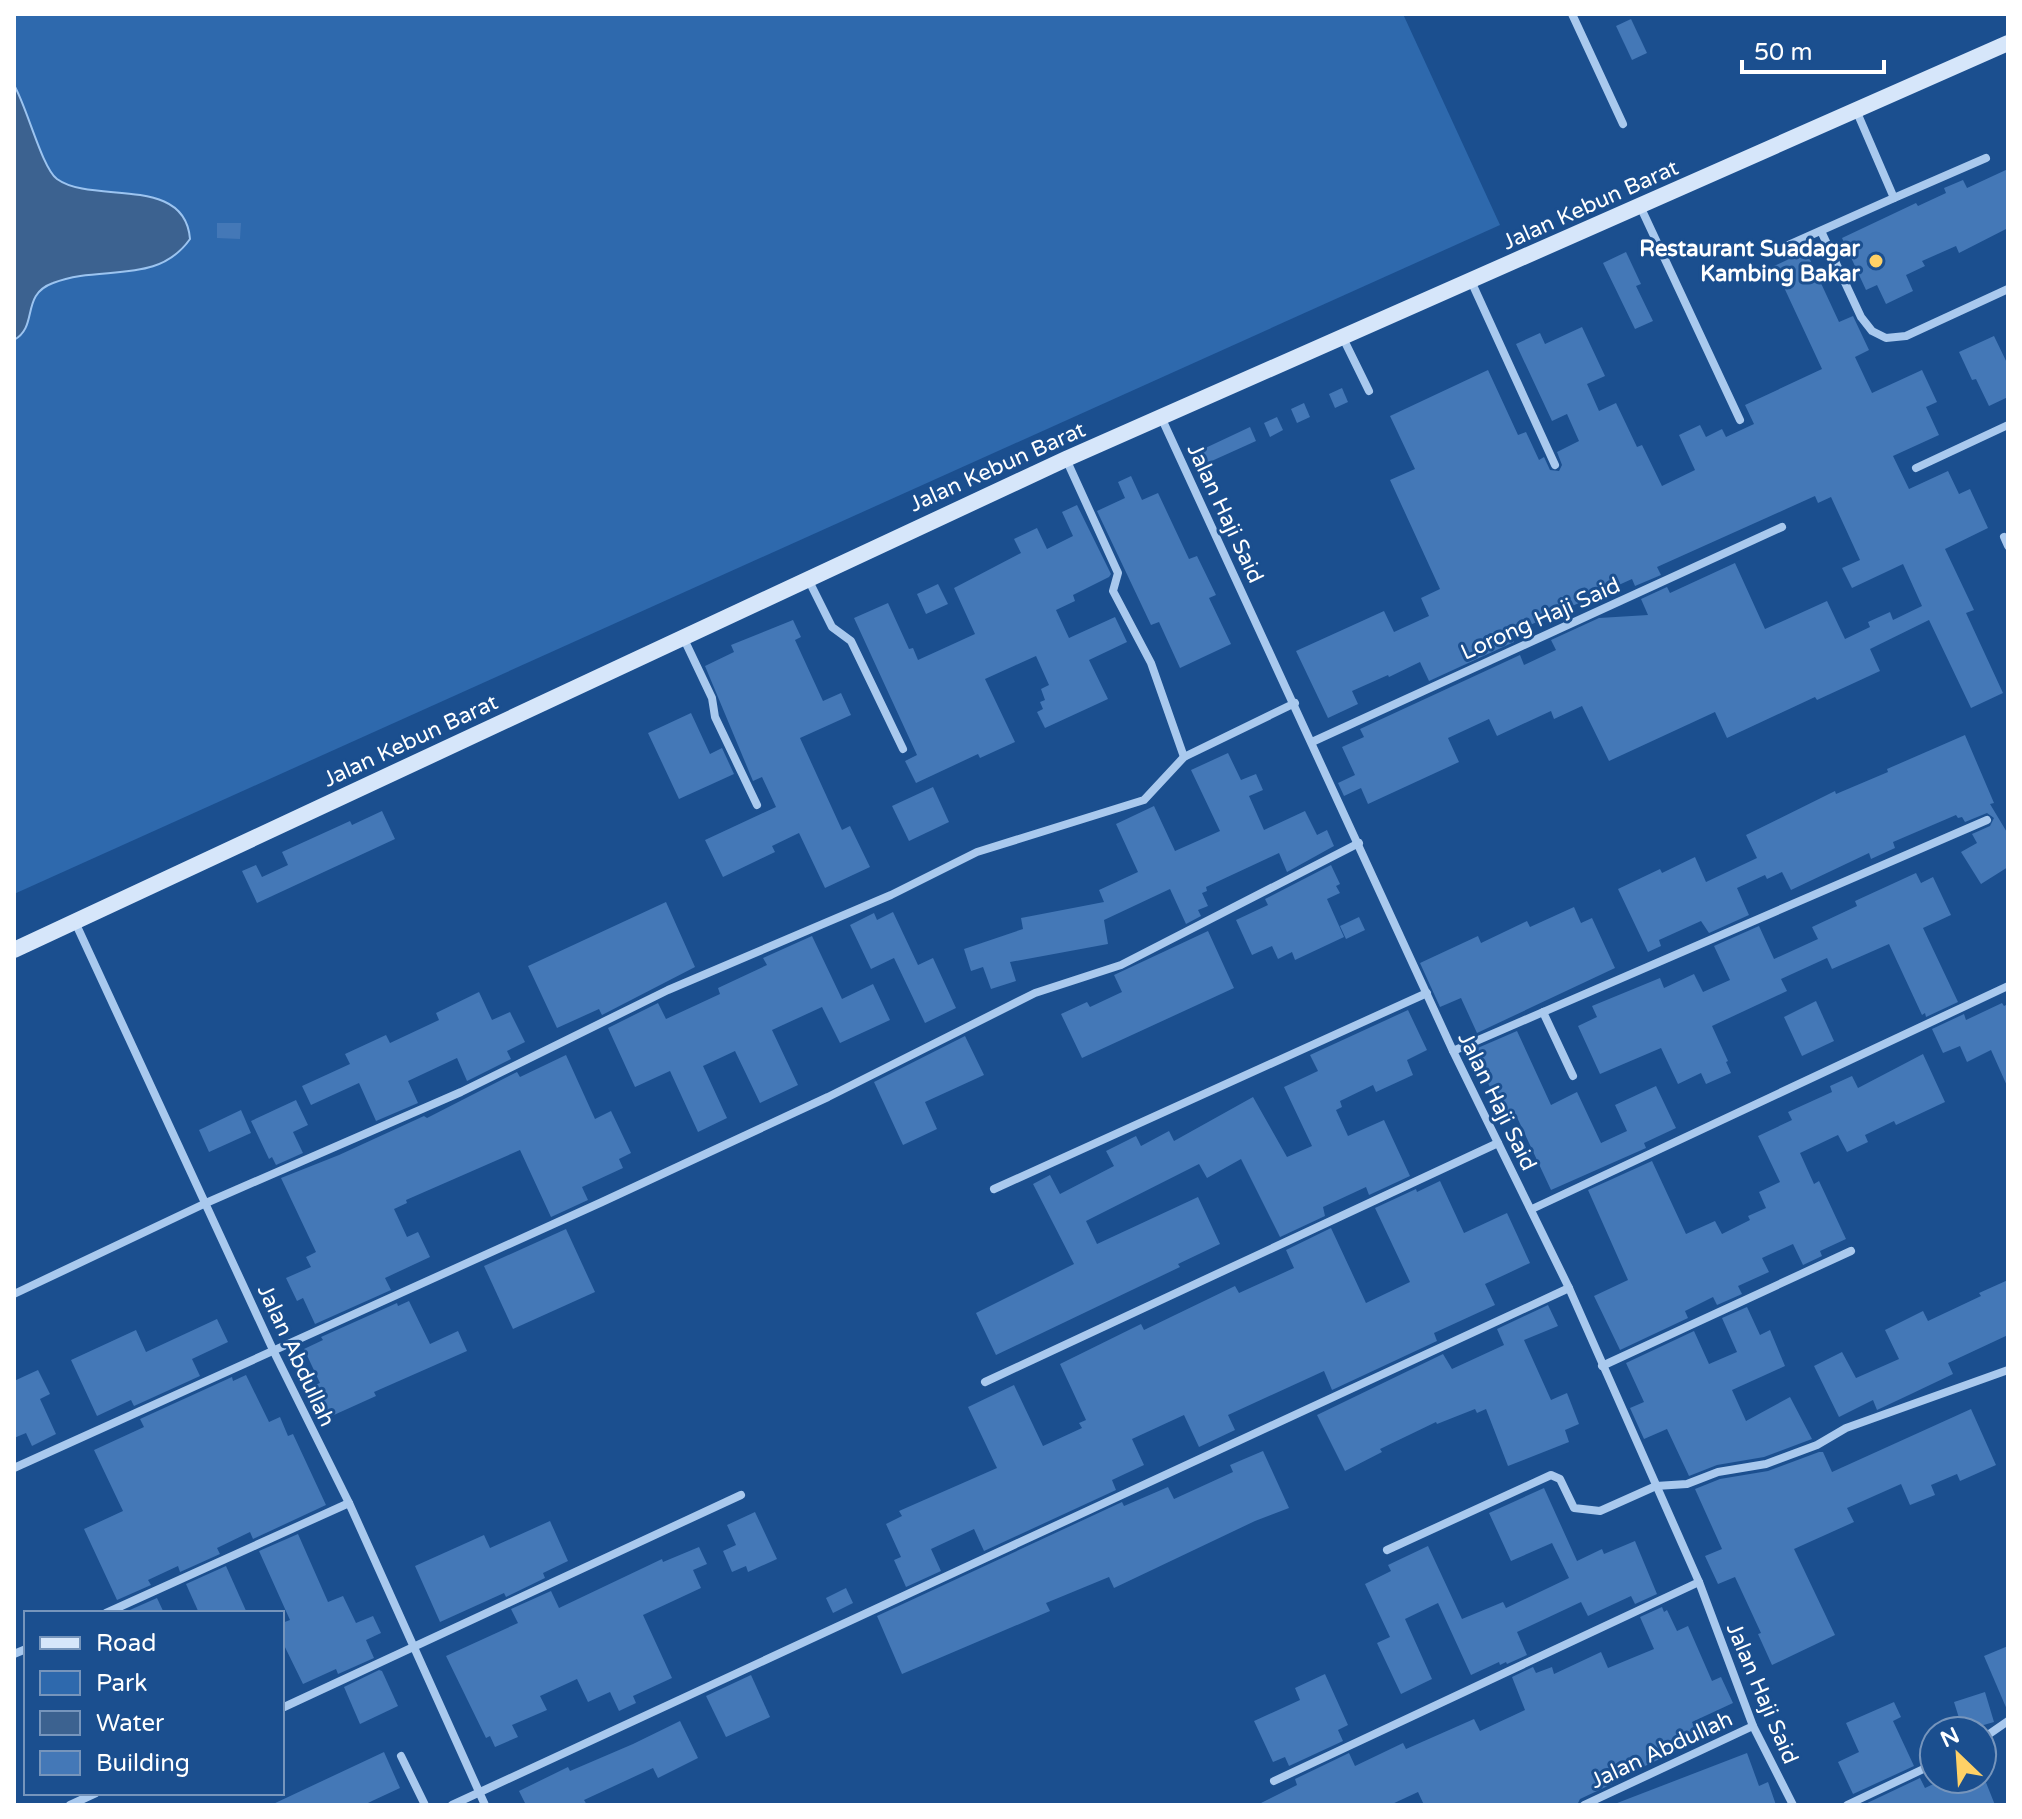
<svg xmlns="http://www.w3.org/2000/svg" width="2022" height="1819" viewBox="0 0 2022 1819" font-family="'Varela Round',sans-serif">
<rect width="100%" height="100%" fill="#1b4f8f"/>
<path fill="#2e69ad" d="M14,14H1403L1500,225L14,894Z"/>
<path fill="#3c6290" stroke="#9cc4f0" stroke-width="2" d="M14,85C27,107 42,168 57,179C93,205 185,174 190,239C157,286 101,264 53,283C20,295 39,326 14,340Z"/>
<g fill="#4478b7">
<path d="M1631,19L1647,53L1632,60L1616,26Z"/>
<path d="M2008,169V228L1959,253L1956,246L1922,261L1925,266L1906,275L1913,291L1886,304L1877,285L1866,290L1842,238L1916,203L1918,206L1946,193L1944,188L1963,180L1967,188Z"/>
<path d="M217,223H241L240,239L217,238Z"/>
<path d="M1806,251L1839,322L1853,316L1869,350L1855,357L1872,393L1922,370L1937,402L1926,407L1939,435L1893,456L1909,489L1948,471L1959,494L1970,489L1988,528L1945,549L1974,610L1966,613L2003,693L1971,708L1929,620L1870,649L1880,671L1817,700L1815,697L1727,738L1715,712L1609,761L1582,706L1554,719L1551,711L1497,736L1489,719L1448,738L1459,762L1368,804L1361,788L1344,796L1338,783L1355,775L1342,747L1364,737L1360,729L1520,655L1524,665L1556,650L1551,640L1599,618L1648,615L1641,599L1667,587L1670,593L1735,563L1765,629L1827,601L1845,639L1870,627L1868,622L1890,612L1893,620L1922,606L1903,564L1852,588L1842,568L1860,560L1831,497L1818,503L1815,496L1657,567L1661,575L1635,586L1632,579L1510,634L1514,642L1429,681L1420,662L1389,677L1388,675L1352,691L1358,704L1328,718L1296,651L1384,611L1394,632L1429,616L1421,598L1440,589L1390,480L1415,469L1390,416L1488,370L1518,435L1526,432L1539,460L1544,457L1550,470L1559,471L1562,465L1557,452L1579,441L1567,414L1552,421L1516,344L1540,333L1545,344L1582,327L1605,376L1587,384L1599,411L1616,403L1637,447L1642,445L1662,486L1695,470L1679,435L1700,425L1706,437L1722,429L1726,437L1754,424L1745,405L1822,369L1774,266Z"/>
<path d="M1626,252L1641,284L1636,286L1653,321L1635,329L1603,263Z"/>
<path d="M1994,336L2008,365V397L1989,406L1976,379L1972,380L1959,352Z"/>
<path d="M1342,388L1348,402L1335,408L1329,394Z"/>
<path d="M1304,403L1310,417L1297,423L1291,409Z"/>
<path d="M1277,417L1283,430L1270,437L1264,423Z"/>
<path d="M1250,427L1256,441L1205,464L1199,451Z"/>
<path d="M1131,476L1142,500L1158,493L1189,559L1197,556L1216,595L1209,598L1231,644L1180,668L1159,622L1151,625L1097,511L1125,498L1118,482Z"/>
<path d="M1077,505L1111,574L1109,577L1073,595L1075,601L1056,610L1069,638L1115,617L1127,642L1089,660L1108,699L1045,728L1037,712L1043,709L1040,702L1045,700L1041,689L1049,685L1036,656L985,679L1015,742L980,758L978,754L916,783L905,761L917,755L854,618L888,603L909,649L913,648L918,660L975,634L954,588L1021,553L1014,539L1037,528L1047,549L1073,536L1062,512Z"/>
<path d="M938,584L948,604L926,614L917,594Z"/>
<path d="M793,620L801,637L795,640L823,701L841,693L851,715L800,738L842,830L850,826L870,867L825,888L799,833L772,846L775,852L723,877L705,840L776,807L762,777L753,781L705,666L734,652L731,645Z"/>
<path d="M691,713L710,754L722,748L734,774L679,799L648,733Z"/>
<path d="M1965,735L1994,803L1990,804L2008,834V867L1981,884L1961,852L1977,843L1972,834L1990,826L1994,818L1987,813L1965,822L1962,817L1958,818L1956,815L1893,842L1895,848L1871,859L1869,853L1791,890L1782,872L1767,879L1765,875L1737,888L1749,915L1709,933L1701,921L1659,940L1661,946L1648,952L1618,889L1660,869L1662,873L1695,857L1706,882L1757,858L1746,835L1835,791L1836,794L1888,772L1887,769Z"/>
<path d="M1228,753L1241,780L1256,774L1263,790L1249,796L1264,830L1305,811L1317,835L1327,830L1334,846L1287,872L1279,853L1206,887L1207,891L1202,893L1208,906L1198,910L1201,916L1186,924L1170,889L1104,920L1108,944L1010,962L1016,981L991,989L983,967L971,971L964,949L1023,929L1021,918L1104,902L1099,890L1138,872L1116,824L1154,806L1175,851L1220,831L1191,770Z"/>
<path d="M933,787L949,822L909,841L892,806Z"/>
<path d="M382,811L395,839L257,903L242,871L256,865L262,877L288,865L282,852L350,821L352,825Z"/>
<path d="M1331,865L1340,884L1336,886L1340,893L1327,899L1344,937L1295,960L1292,952L1278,959L1272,946L1252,955L1236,920L1268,905L1265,899Z"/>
<path d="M1916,873L1921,883L1933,877L1951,915L1923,928L1958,1002L1926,1017L1925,1013L1922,1015L1889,944L1832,969L1827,958L1781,979L1787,991L1712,1026L1728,1061L1726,1062L1731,1073L1706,1084L1701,1073L1678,1084L1661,1048L1600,1074L1578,1026L1597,1017L1592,1006L1660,978L1664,988L1694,974L1703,992L1730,980L1714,946L1759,926L1774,959L1818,939L1812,927L1857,906L1855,901Z"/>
<path d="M666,902L695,967L602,1015L599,1009L557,1028L528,966Z"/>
<path d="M1574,907L1581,923L1592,918L1615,968L1477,1033L1461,998L1440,1007L1420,963L1478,936L1481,943L1527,921L1530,927Z"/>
<path d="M893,912L918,965L933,958L956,1008L925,1023L894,958L871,969L850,925L874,913L877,920Z"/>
<path d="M1359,917L1365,930L1346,939L1340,926Z"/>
<path d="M1208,931L1234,988L1082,1058L1061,1014L1087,1002L1090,1007L1122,992L1114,975Z"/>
<path d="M812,936L842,999L873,984L890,1020L840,1043L822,1007L772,1030L798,1085L760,1103L735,1051L703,1066L727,1118L698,1132L670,1071L635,1087L608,1028L658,1003L666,1019L720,994L718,988L767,965L763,958Z"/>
<path d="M479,992L492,1020L510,1012L525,1042L507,1051L511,1059L467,1081L457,1058L408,1081L418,1103L376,1121L359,1083L311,1105L302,1086L350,1064L345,1054L386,1035L390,1043L439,1020L436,1013Z"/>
<path d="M1816,1001L1834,1041L1802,1056L1784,1017Z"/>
<path d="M2002,1003L2004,1006L2008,1004V1088L1991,1050L1967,1062L1960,1046L1943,1053L1932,1029L1964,1014L1966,1020Z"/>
<path d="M1408,1010L1427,1050L1407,1060L1413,1075L1376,1092L1373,1085L1340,1101L1342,1107L1336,1110L1348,1136L1384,1120L1410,1176L1369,1195L1366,1187L1323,1207L1325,1216L1280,1237L1241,1159L1207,1178L1199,1164L1086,1221L1097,1244L1198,1197L1220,1244L1178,1264L1180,1267L996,1355L976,1313L1074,1264L1033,1184L1050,1175L1060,1194L1114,1166L1106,1151L1136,1136L1141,1146L1169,1131L1174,1141L1253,1097L1287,1157L1312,1146L1284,1087L1318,1071L1310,1055Z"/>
<path d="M1517,1031L1551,1105L1577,1092L1601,1143L1627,1131L1615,1105L1656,1086L1676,1128L1644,1143L1646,1148L1551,1190L1515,1113L1504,1118L1473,1050Z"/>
<path d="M965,1036L984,1075L925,1102L937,1129L903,1145L874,1082Z"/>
<path d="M1923,1054L1945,1102L1896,1125L1894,1121L1865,1135L1868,1142L1847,1152L1838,1135L1800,1153L1814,1184L1819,1181L1846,1239L1820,1251L1822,1256L1803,1265L1793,1244L1762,1258L1769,1272L1738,1286L1742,1294L1717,1305L1713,1297L1685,1311L1688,1318L1620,1350L1594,1296L1628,1280L1588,1190L1652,1161L1686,1234L1715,1221L1722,1234L1750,1220L1748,1216L1766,1208L1759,1192L1780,1182L1758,1136L1792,1120L1788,1112L1832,1092L1830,1086L1852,1076L1858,1088Z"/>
<path d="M566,1055L595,1119L611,1111L631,1153L619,1159L623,1168L582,1187L588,1200L551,1217L520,1150L406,1200L407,1203L394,1209L407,1237L418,1232L430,1257L385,1278L391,1290L315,1324L303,1298L297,1301L286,1278L311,1267L306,1257L316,1252L281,1178L339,1155L424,1116L427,1118L517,1072L520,1077Z"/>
<path d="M296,1100L308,1125L293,1132L303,1153L276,1165L272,1157L269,1159L251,1121Z"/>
<path d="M241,1110L251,1133L209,1152L199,1130Z"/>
<path d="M1440,1181L1464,1233L1507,1213L1530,1263L1485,1284L1495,1305L1434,1333L1437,1341L1332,1390L1324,1371L1228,1415L1235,1430L1199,1447L1184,1415L1132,1439L1144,1465L1112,1480L1116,1490L984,1551L974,1529L931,1549L941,1571L906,1587L894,1560L901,1557L886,1524L902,1516L899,1511L997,1468L968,1407L1014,1385L1043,1446L1082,1428L1079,1423L1086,1420L1060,1364L1141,1324L1144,1330L1235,1286L1239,1293L1294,1268L1286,1250L1331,1228L1366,1303L1410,1282L1375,1208L1416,1189L1417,1192Z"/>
<path d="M566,1229L595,1292L513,1329L484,1266Z"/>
<path d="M2008,1280V1335L1948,1363L1953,1374L1911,1394L1877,1410L1873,1400L1839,1417L1814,1366L1842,1352L1856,1378L1899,1359L1885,1330L1923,1311L1928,1321L1981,1296L1979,1293Z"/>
<path d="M409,1301L430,1344L458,1331L467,1351L374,1392L376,1396L325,1419L310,1387L320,1383L304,1349L323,1340L321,1337L397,1303L398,1306Z"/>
<path d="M1548,1305L1558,1326L1524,1340L1551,1400L1567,1393L1579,1424L1565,1430L1569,1442L1508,1466L1486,1409L1477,1413L1475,1409L1437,1424L1436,1422L1380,1449L1382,1452L1345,1471L1317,1415L1443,1354L1452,1369L1504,1345L1497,1329Z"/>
<path d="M1747,1307L1760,1335L1770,1330L1785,1366L1732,1390L1746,1421L1790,1397L1812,1439L1764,1457L1717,1465L1689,1476L1667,1429L1644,1439L1630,1408L1644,1402L1626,1363L1694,1331L1709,1364L1737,1352L1722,1318Z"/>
<path d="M217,1319L228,1342L192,1359L200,1376L134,1406L131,1400L97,1416L71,1360L136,1330L146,1352Z"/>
<path d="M38,1370L50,1394L40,1399L56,1434L32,1446L26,1433L14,1438V1381Z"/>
<path d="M246,1375L269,1422L280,1417L288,1436L293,1434L326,1505L253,1539L250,1532L217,1548L220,1554L180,1572L178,1566L148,1580L151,1585L117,1600L84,1529L123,1511L94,1450L144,1427L140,1419L232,1377L233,1381Z"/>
<path d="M1971,1409L1996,1465L1960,1481L1957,1474L1931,1485L1935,1495L1910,1505L1901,1484L1847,1508L1854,1522L1794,1549L1835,1635L1772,1665L1758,1634L1761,1633L1735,1577L1718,1584L1705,1556L1722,1549L1695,1489L1720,1479L1768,1471L1819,1452H1823L1832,1472Z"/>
<path d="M1263,1451L1289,1508L1255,1521L1114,1588L1109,1577L1046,1603L1050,1611L902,1674L877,1616L1122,1502L1124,1506L1168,1487L1174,1499L1233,1472L1230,1465Z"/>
<path d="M1544,1488L1577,1561L1602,1549L1604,1554L1635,1541L1657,1594L1635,1604L1631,1596L1588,1616L1581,1602L1517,1632L1527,1655L1507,1664L1506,1662L1500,1665L1499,1662L1471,1675L1438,1603L1405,1619L1432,1679L1401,1694L1377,1643L1390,1637L1365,1584L1391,1571L1388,1565L1428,1546L1462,1619L1503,1602L1506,1608L1569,1578L1552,1543L1511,1561L1489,1513Z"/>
<path d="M755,1512L777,1559L748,1572L746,1566L732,1572L723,1551L736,1545L727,1525Z"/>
<path d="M550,1521L568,1561L543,1573L545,1578L506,1597L504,1593L440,1622L415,1566L484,1535L490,1548Z"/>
<path d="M298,1534L328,1602L343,1596L356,1623L373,1616L381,1633L366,1640L374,1658L338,1674L336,1669L303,1684L282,1641V1623L290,1620L259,1551Z"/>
<path d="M699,1547L707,1564L693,1570L701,1588L643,1615L672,1678L633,1696L636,1703L619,1711L610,1692L588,1702L577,1679L540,1696L547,1710L512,1725L518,1737L495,1747L490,1736L486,1738L446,1656L518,1623L511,1609L551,1591L559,1608L662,1559L663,1562Z"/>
<path d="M226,1566L247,1613H199L186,1584Z"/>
<path d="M846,1588L853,1603L833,1613L826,1598Z"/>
<path d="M157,1598L164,1613H123Z"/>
<path d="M1662,1607L1664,1612L1667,1610L1677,1631L1688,1626L1712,1681L1721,1677L1733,1703L1692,1722L1700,1740L1611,1782L1612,1784L1580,1799L1577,1805H1424L1418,1792L1390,1805H1257L1297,1785L1295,1779L1349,1753L1355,1766L1403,1743L1406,1749L1474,1719L1480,1731L1525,1710L1512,1677L1533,1667L1536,1673L1552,1667L1554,1674L1601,1652L1608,1668L1654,1649L1640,1617Z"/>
<path d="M2008,1646V1712L1984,1656Z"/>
<path d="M379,1670L382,1671L398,1706L360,1724L344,1687Z"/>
<path d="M1325,1674L1348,1725L1338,1730L1343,1741L1289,1766L1285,1757L1273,1762L1254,1721L1300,1700L1295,1688Z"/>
<path d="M751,1675L770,1717L726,1737L706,1696Z"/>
<path d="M1985,1692L1994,1722L1963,1731L1954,1702Z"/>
<path d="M1894,1702L1901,1717L1893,1721L1914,1766L1853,1794L1838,1762L1859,1752L1846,1723Z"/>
<path d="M680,1721L698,1758L658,1778L653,1768L584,1800L587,1805H526L519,1791L568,1767L570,1771L633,1744Z"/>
<path d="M384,1752L400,1788L372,1801L364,1805H271Z"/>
<path d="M1747,1753L1759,1786L1768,1782L1776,1805H1612Z"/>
<path d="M1983,1775L1995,1805H1863L1920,1778L1925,1788L1944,1779H1982Z"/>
</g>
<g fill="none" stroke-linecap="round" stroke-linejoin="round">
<g stroke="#a9c9ee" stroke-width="8">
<path d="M1572,14L1623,124"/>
<path d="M1856,110L1894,198L1986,158"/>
<path d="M1640,206L1740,420"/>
<path d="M1821,231L1861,317L1872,331L1886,338L1906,336L2008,289"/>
<path d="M1784,247L1894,198"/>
<path d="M1471,281L1555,465"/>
<path d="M1343,338L1369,391"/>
<path d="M1161,417L1453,1051L1569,1288L1699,1582L1753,1726L1793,1805"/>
<path d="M1066,459L1118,573L1113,591L1151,663L1184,757"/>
<path d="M1916,468L2008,425"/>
<path d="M2004,537L2008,546"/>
<path d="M808,579L832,627L851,641L903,749"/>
<path d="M683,637L712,698L715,717L757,805"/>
<path d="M1312,742L1782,527"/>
<path d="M75,922L274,1352L349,1503L485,1805"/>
<path d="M1543,1012L1573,1076"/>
<path d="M1453,1051L1987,820"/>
<path d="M994,1189L1427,993"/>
<path d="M1532,1209L2008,986"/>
<path d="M14,1294L206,1203L461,1092L668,990L891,895L977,852L1144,800L1184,757L1295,703"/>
<path d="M1602,1366L1851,1251"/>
<path d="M985,1382L1498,1143"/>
<path d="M14,1468L602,1202L828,1097L1035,993L1121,965L1359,843"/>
<path d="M1387,1550L1551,1475L1560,1479L1574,1508L1600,1511L1656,1486L1687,1484L1718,1472L1766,1464L1817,1445L1846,1428L2008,1370"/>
<path d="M106,1613L349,1503"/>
<path d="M14,1654L26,1649"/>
<path d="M282,1708L741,1495"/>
<path d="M1982,1739L2008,1721"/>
<path d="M401,1756L425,1805"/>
<path d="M1274,1781L1699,1582"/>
<path d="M70,1805L96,1793"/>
<path d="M452,1805L1569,1288"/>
<path d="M1584,1805L1753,1726"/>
<path d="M1847,1805L1934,1764"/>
</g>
<path stroke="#d6e6fa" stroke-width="16" d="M14,950L1066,459L2008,43"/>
</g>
<circle fill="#ffd166" stroke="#1b4f8f" stroke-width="3" cx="1876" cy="261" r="8"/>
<g text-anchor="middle" stroke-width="6" stroke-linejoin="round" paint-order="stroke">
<g font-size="22" fill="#fff" stroke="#1b4f8f">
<text transform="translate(1590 204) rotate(-24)" y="8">Jalan Kebun Barat</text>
<text transform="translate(997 466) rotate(-24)" y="8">Jalan Kebun Barat</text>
<text transform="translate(1226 513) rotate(65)" y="8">Jalan Haji Said</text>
<text transform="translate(1540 618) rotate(-24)" y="8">Lorong Haji Said</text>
<text transform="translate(410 740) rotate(-25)" y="8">Jalan Kebun Barat</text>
<text transform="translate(1498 1101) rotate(64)" y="8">Jalan Haji Said</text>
<text transform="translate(297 1355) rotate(65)" y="8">Jalan Abdullah</text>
<text transform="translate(1763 1693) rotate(67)" y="8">Jalan Haji Said</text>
<text transform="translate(1661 1749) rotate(-25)" y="8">Jalan Abdullah</text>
</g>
<g font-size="22" font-weight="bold" fill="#fff" stroke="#1b4f8f" text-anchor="end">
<text x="1860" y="256">Restaurant Suadagar<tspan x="1860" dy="25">Kambing Bakar</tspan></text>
</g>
</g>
<rect width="2022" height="1819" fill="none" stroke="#ffffff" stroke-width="32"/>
<rect x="24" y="1611" width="260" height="184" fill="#1b4f8f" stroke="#7695bc" stroke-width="2"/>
<rect x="40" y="1637" width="40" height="12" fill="#d6e6fa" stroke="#7695bc" stroke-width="2"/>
<text x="96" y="1651" font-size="24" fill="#ffffff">Road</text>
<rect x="40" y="1671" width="40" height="24" fill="#2e69ad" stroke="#7695bc" stroke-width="2"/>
<text x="96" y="1691" font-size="24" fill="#ffffff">Park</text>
<rect x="40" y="1711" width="40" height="24" fill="#3c6290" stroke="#7695bc" stroke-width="2"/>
<text x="96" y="1731" font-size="24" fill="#ffffff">Water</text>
<rect x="40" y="1751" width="40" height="24" fill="#4478b7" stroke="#7695bc" stroke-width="2"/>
<text x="96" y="1771" font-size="24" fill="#ffffff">Building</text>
<g transform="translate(1958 1755) rotate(335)"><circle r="38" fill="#1b4f8f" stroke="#7695bc" stroke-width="2"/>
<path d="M0-6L14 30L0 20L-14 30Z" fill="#ffd166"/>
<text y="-12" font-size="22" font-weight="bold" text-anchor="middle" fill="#ffffff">N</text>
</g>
<path d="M1742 60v12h142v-12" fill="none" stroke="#ffffff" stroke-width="4"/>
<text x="1754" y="60" font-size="24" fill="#ffffff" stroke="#1b4f8f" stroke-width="6" paint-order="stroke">50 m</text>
</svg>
